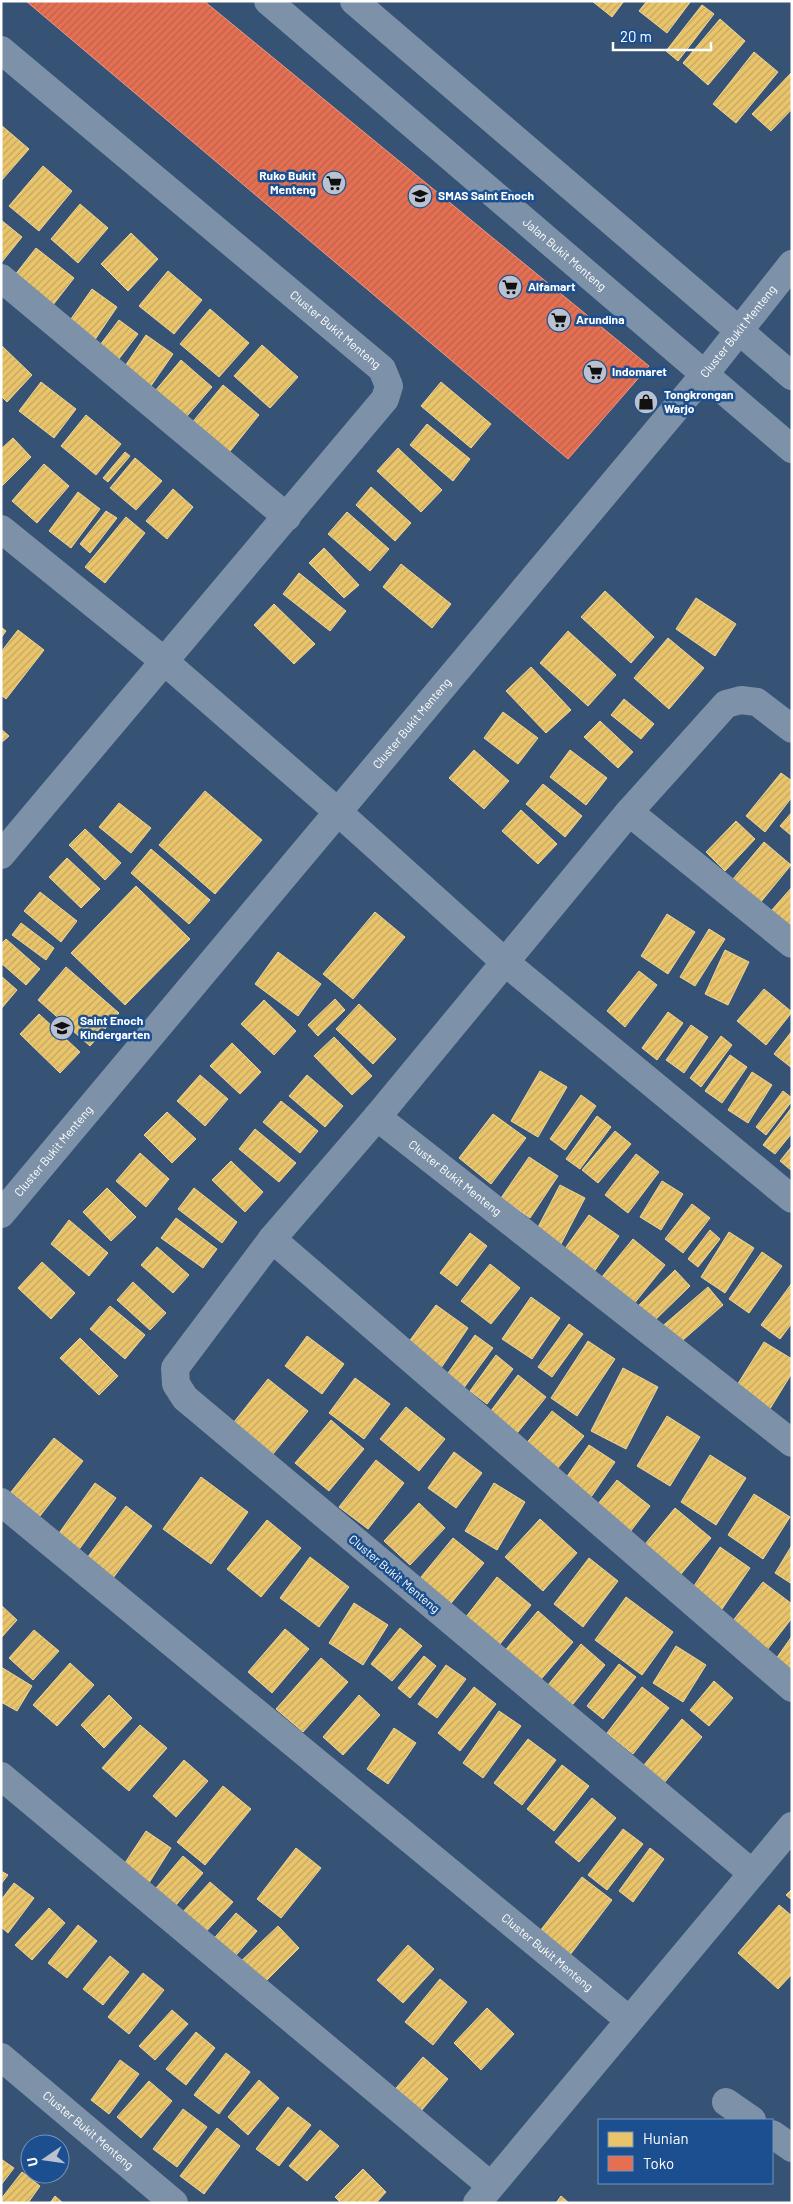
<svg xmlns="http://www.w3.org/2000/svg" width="793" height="2204" viewBox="0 0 793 2204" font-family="Barlow,sans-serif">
<defs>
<pattern id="homes-hatch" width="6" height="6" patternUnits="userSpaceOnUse" patternTransform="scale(1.25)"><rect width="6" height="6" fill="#e9c46a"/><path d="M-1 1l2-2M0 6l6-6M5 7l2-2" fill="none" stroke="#c2a662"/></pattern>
<pattern id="shops-hatch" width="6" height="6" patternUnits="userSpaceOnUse" patternTransform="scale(1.25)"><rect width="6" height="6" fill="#e76f51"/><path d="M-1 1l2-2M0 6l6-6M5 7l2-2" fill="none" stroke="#b86450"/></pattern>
</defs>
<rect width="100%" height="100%" fill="#365274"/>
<g fill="url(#homes-hatch)" stroke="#f0d697">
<path d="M592,1H624L612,17Z"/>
<path d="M647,1H691L667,33L639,11Z"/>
<path d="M702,5L714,14L678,61L666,51Z"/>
<path d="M720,19L745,41L708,85L683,63Z"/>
<path d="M754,52L778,72L736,123L713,104Z"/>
<path d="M792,72V109L771,131L752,114Z"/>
<path d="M1,125L29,149L1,181Z"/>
<path d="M43,166L72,191L39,231L9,206Z"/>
<path d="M80,204L108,228L78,263L51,239Z"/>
<path d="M1,220L22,237L1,263Z"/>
<path d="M131,233L158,259L128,291L101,264Z"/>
<path d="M36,248L74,278L49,310L11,280Z"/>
<path d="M168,271L202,300L174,334L139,306Z"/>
<path d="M92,289L117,307L92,344L66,326Z"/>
<path d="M210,309L249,343L219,377L180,344Z"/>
<path d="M119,320L138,334L115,364L97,349Z"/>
<path d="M146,335L173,354L146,393L119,375Z"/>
<path d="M1,345L32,375L7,402L1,396Z"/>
<path d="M262,345L298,377L270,408L234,376Z"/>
<path d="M181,360L212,387L181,423L150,397Z"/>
<path d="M41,382L76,409L54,438L19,411Z"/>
<path d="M441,382L491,424L471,448L421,406Z"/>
<path d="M223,385L259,415L223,460L186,430Z"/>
<path d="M86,415L121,444L96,475L61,446Z"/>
<path d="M427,424L470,459L453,481L410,445Z"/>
<path d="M13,438L31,457L1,487V449Z"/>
<path d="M398,448L442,490L421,512L377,471Z"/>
<path d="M125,452L130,456L108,482L103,478Z"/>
<path d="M135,458L162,481L136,510L110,488Z"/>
<path d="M44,464L69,486L37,523L12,501Z"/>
<path d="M371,487L411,523L395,541L356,505Z"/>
<path d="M173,489L193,507L167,539L146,521Z"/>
<path d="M78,492L100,509L71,548L49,531Z"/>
<path d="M106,511L117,518L90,553L80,544Z"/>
<path d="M347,512L389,549L370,571L328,534Z"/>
<path d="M126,517L145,533L105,583L85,567Z"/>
<path d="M324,548L359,585L344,598L309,563Z"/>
<path d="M401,564L451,604L432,628L383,587Z"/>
<path d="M299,573L346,611L330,631L283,594Z"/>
<path d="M605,591L654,637L631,663L581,617Z"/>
<path d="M696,598L736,624L715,656L676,629Z"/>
<path d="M274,604L315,644L294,664L254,625Z"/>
<path d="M1,627L6,631L1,638Z"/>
<path d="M18,630L44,650L6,699L1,695V652Z"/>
<path d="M568,631L616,675L588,706L540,663Z"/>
<path d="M668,638L704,668L669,709L634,678Z"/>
<path d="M531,667L571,710L546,733L506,691Z"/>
<path d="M624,699L654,724L641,739L611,715Z"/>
<path d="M503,712L538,738L518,764L484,738Z"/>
<path d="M600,721L633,752L618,768L584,737Z"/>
<path d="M1,729L9,736L1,743Z"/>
<path d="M474,750L509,781L484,809L449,778Z"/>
<path d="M570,750L607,778L586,805L550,777Z"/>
<path d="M781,773L792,781V797L765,832L746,816Z"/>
<path d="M543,784L582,816L565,837L526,804Z"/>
<path d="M205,791L262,840L215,894L159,845Z"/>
<path d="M119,803L151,828L131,853L99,827Z"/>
<path d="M521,810L557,844L538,864L502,831Z"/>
<path d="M792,812V836L780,826Z"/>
<path d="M736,821L755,839L725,871L706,852Z"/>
<path d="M85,829L121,863L105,880L69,845Z"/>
<path d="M764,842L791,865L760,903L733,879Z"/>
<path d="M151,849L210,900L189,924L131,873Z"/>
<path d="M67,858L100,889L81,908L49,877Z"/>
<path d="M136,886L190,939L125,1005L71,953Z"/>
<path d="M792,887V929L771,911Z"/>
<path d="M40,892L77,921L61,942L24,911Z"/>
<path d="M375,912L405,937L353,999L323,974Z"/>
<path d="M667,914L695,932L668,974L641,956Z"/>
<path d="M21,923L54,948L46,960L12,935Z"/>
<path d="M709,929L725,939L695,986L680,977Z"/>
<path d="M6,939L40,969L26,985L1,963V944Z"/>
<path d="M725,950L749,962L728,1005L705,994Z"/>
<path d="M278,952L321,984L298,1016L255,984Z"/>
<path d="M66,967L119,1013L90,1046L38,1000Z"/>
<path d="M639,971L657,985L625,1027L607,1011Z"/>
<path d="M1,976L17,990L1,1009Z"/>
<path d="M764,989L792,1012L766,1045L737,1021Z"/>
<path d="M335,999L345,1010L318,1036L308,1025Z"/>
<path d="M264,1000L296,1031L274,1055L241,1024Z"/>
<path d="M359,1004L396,1039L373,1064L336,1029Z"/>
<path d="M668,1012L683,1023L657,1060L642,1048Z"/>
<path d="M39,1014L80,1052L60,1073L20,1034Z"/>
<path d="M691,1025L708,1037L684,1073L666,1060Z"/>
<path d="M792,1031V1068L774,1054Z"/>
<path d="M721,1036L732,1045L701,1087L690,1078Z"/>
<path d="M334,1037L372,1076L352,1095L314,1056Z"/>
<path d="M232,1043L261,1072L240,1094L210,1066Z"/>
<path d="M730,1055L747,1067L722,1103L705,1091Z"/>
<path d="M540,1071L567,1087L538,1137L511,1121Z"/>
<path d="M752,1072L772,1085L748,1123L728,1110Z"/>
<path d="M200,1075L228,1099L205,1126L177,1101Z"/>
<path d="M307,1075L343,1106L325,1127L289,1096Z"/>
<path d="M783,1091L792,1098V1101L766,1135L756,1127Z"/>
<path d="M581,1095L596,1106L565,1150L550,1139Z"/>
<path d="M281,1101L318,1131L300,1153L263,1122Z"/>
<path d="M792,1107V1133L775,1154L763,1145Z"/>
<path d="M167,1112L196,1139L172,1163L144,1135Z"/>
<path d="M493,1114L526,1138L491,1184L459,1158Z"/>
<path d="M597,1116L611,1127L580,1169L566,1159Z"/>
<path d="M255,1129L296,1163L279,1182L239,1149Z"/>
<path d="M615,1131L631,1144L598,1183L582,1170Z"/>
<path d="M792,1146V1171L780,1161Z"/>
<path d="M140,1153L169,1179L146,1207L116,1181Z"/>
<path d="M636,1154L659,1172L628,1213L605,1195Z"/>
<path d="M529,1157L558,1176L530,1218L501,1198Z"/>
<path d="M231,1161L263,1192L245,1212L212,1180Z"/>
<path d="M662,1181L683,1194L661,1230L640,1217Z"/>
<path d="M560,1185L585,1198L561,1244L536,1231Z"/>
<path d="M107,1188L136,1217L111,1241L83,1212Z"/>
<path d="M194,1188L237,1222L222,1243L178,1209Z"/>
<path d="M692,1204L710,1218L683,1253L665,1239Z"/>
<path d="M589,1215L619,1236L591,1276L561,1254Z"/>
<path d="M176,1218L217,1249L203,1268L161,1238Z"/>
<path d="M69,1220L108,1253L89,1276L51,1244Z"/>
<path d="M710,1230L720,1239L698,1267L688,1259Z"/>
<path d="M729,1232L754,1248L725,1293L701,1277Z"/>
<path d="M470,1233L487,1246L457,1286L440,1273Z"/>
<path d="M633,1239L665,1265L633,1305L601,1278Z"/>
<path d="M157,1247L189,1275L173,1293L141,1265Z"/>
<path d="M762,1252L782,1266L749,1313L729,1299Z"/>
<path d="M42,1262L75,1293L51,1319L18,1288Z"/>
<path d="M490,1264L520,1288L491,1324L461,1301Z"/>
<path d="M675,1270L690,1286L649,1326L634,1310Z"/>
<path d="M133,1282L166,1313L150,1330L117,1300Z"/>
<path d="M792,1283V1323L780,1339L761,1325Z"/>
<path d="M708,1287L723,1305L675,1347L659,1329Z"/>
<path d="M531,1297L560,1318L532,1359L502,1339Z"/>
<path d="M436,1305L468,1328L439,1371L405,1347Z"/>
<path d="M110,1306L145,1335L125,1359L90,1329Z"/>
<path d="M569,1324L583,1334L552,1377L538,1367Z"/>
<path d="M475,1335L493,1348L463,1389L446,1376Z"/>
<path d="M307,1336L344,1364L322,1394L285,1366Z"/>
<path d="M80,1338L118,1376L99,1395L60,1358Z"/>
<path d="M588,1341L615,1359L577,1416L551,1398Z"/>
<path d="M764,1342L792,1359V1373L768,1412L734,1390Z"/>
<path d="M496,1355L513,1369L487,1404L470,1391Z"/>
<path d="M623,1368L658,1387L626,1449L591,1431Z"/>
<path d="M518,1375L546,1397L514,1437L487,1416Z"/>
<path d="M355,1378L390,1404L364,1439L329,1413Z"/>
<path d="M268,1379L308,1411L273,1454L234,1422Z"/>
<path d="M406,1407L445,1439L419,1471L380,1439Z"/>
<path d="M552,1411L584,1436L553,1474L522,1449Z"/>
<path d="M667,1416L700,1437L670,1486L637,1466Z"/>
<path d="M331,1420L364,1449L329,1491L295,1463Z"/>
<path d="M54,1438L83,1461L40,1516L11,1492Z"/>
<path d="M589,1445L615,1462L587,1503L561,1485Z"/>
<path d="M454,1452L482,1473L456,1508L428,1488Z"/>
<path d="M710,1455L746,1478L716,1525L681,1502Z"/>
<path d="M376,1460L404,1483L368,1529L339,1507Z"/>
<path d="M201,1477L248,1512L211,1564L163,1529Z"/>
<path d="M617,1480L650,1506L623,1541L590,1514Z"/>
<path d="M95,1483L116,1498L78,1551L57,1536Z"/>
<path d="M494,1483L525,1502L497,1550L465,1531Z"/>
<path d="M754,1494L790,1517L763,1559L728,1535Z"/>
<path d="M419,1503L445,1528L410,1565L384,1541Z"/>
<path d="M126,1506L152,1526L113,1578L87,1558Z"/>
<path d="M675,1508L711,1538L677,1579L641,1549Z"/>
<path d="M540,1519L577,1553L543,1591L505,1557Z"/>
<path d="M267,1520L301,1548L261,1597L227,1569Z"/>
<path d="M453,1538L484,1563L443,1613L412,1588Z"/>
<path d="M792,1545V1584L775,1573Z"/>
<path d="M720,1547L750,1568L722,1609L692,1589Z"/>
<path d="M310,1557L349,1587L319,1627L280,1598Z"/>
<path d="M589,1558L618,1581L583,1627L554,1604Z"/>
<path d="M497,1577L531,1605L496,1649L462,1622Z"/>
<path d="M763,1582L792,1604V1618L767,1650L732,1622Z"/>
<path d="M626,1597L673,1632L642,1675L595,1640Z"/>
<path d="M354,1603L388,1625L363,1665L329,1643Z"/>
<path d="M1,1605L17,1620L1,1638Z"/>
<path d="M538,1611L573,1642L537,1684L502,1654Z"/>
<path d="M400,1628L422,1646L392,1681L371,1664Z"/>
<path d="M285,1629L309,1649L272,1693L248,1672Z"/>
<path d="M34,1630L59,1651L33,1680L9,1658Z"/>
<path d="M792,1636V1681L771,1666Z"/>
<path d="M581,1644L605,1665L564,1715L540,1695Z"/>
<path d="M676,1646L706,1665L683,1702L653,1683Z"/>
<path d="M424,1656L436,1666L410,1698L398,1688Z"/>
<path d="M321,1658L348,1682L303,1732L276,1709Z"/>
<path d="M70,1663L94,1685L57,1726L33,1705Z"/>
<path d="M619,1664L636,1677L603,1719L587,1706Z"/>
<path d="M446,1665L466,1679L437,1718L418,1704Z"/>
<path d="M1,1667L32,1686L17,1711L1,1702Z"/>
<path d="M714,1681L733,1698L709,1726L690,1710Z"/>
<path d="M474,1687L496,1704L460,1751L438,1733Z"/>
<path d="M642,1687L669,1708L633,1754L607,1733Z"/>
<path d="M109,1695L132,1718L104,1748L81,1725Z"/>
<path d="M359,1695L380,1715L343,1755L323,1737Z"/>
<path d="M499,1711L521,1726L483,1778L463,1763Z"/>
<path d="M682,1719L702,1737L664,1783L644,1765Z"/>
<path d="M140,1725L167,1748L129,1791L102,1768Z"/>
<path d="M394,1728L416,1743L388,1784L367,1769Z"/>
<path d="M528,1739L556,1760L522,1805L494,1783Z"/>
<path d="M184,1760L208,1781L176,1817L153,1796Z"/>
<path d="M562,1765L589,1786L554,1831L527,1809Z"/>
<path d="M223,1786L251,1809L205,1865L177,1842Z"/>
<path d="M592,1798L616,1818L579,1862L555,1842Z"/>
<path d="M623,1829L643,1844L607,1890L588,1875Z"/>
<path d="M146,1831L171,1848L147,1886L121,1869Z"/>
<path d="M296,1848L321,1868L281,1918L257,1899Z"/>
<path d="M650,1848L664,1859L633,1902L619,1891Z"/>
<path d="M183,1856L203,1873L171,1911L151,1894Z"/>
<path d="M1,1871L8,1875L1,1884Z"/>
<path d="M582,1877L612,1900L570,1955L540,1931Z"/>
<path d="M210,1882L233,1902L203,1935L181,1914Z"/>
<path d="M14,1883L34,1898L8,1933L1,1927V1900Z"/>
<path d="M792,1889V1900L786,1895Z"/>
<path d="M779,1905L792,1916V1974L778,1989L738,1953Z"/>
<path d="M49,1908L65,1923L32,1960L15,1945Z"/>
<path d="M236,1913L257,1931L231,1961L210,1943Z"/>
<path d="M78,1925L97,1941L67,1978L48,1963Z"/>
<path d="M278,1926L299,1948L259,1988L237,1965Z"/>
<path d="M408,1945L434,1969L403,2003L377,1980Z"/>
<path d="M110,1956L129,1972L103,2005L83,1989Z"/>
<path d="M143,1973L164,1990L129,2034L108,2017Z"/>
<path d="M440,1979L467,2002L433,2045L405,2022Z"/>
<path d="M487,2008L514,2034L481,2070L454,2043Z"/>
<path d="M172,2010L188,2024L155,2060L139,2046Z"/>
<path d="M196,2032L215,2048L186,2085L166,2069Z"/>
<path d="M226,2053L250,2072L219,2114L194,2095Z"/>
<path d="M423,2057L448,2079L416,2117L390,2095Z"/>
<path d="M120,2060L139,2074L109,2114L91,2100Z"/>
<path d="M259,2080L279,2098L248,2135L228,2117Z"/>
<path d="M149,2081L172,2101L141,2138L117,2117Z"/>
<path d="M288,2107L311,2125L279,2166L256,2149Z"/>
<path d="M183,2109L207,2127L177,2167L153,2149Z"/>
<path d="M217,2128L240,2146L204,2194L180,2176Z"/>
<path d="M320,2130L339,2146L307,2181L289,2166Z"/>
<path d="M1,2159L14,2168L1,2185Z"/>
<path d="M363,2169L386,2192L376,2203H341L335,2197Z"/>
<path d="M22,2172L40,2186L28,2203H1V2199Z"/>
<path d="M55,2196L63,2203H50Z"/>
<path d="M561,2196L569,2203H556Z"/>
</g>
<path fill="url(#shops-hatch)" stroke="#ee9a85" d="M26,1H204L649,366L568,459Z"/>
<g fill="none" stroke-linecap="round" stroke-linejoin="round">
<g stroke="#7d92a8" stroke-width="28">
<path id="s1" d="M268,1L792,449"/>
<path d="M354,1L792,376"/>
<path id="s2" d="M1,50L382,369L389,386L385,399L1,855"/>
<path d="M1,278L287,517"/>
<path d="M1,529L164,661L338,812L505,962L792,1199"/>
<path d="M629,812L792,944"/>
<path id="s3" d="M377,1117L792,1443"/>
<path id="s4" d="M1,1214L704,375L792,264"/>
<path d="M272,1239L792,1688"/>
<path id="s5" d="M1,1502L629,2020"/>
<path d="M1,1776L490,2185"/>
<path d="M752,1873L185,1398L176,1384L175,1368L272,1239L377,1117L629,812L726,704L741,700L757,702L792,729"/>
<path id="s6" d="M1,2057L174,2203"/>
<path d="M726,2102L752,2120"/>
<path d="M772,2134L792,2148"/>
<path d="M477,2203L792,1826"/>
</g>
</g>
<defs>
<g id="supermarket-disc" transform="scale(1.25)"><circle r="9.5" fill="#b9c2ce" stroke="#1b4f8f"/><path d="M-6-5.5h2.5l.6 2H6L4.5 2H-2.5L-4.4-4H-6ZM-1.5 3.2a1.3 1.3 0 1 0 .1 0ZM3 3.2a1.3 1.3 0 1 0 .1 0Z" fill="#111"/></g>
<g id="school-disc" transform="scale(1.25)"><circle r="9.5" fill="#b9c2ce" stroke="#1b4f8f"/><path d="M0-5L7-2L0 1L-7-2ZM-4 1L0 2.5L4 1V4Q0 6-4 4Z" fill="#111"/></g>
<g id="shop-disc" transform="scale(1.25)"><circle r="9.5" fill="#b9c2ce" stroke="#1b4f8f"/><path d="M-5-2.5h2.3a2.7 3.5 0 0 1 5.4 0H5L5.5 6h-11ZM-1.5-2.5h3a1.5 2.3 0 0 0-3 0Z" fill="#111"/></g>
</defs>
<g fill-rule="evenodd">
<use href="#supermarket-disc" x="334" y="183"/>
<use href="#school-disc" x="420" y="196"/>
<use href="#supermarket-disc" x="510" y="287"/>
<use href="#supermarket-disc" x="559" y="320"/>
<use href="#supermarket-disc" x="595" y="372"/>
<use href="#shop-disc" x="646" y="402"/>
<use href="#school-disc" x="62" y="1028"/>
</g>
<g text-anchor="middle" stroke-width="5" stroke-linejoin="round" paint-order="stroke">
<g font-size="12" font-weight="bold" fill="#fff" stroke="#1b4f8f" text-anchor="start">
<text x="316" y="180" text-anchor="end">Ruko Bukit<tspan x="316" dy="14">Menteng</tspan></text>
<text x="438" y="200">SMAS Saint Enoch</text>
<text x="528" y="291">Alfamart</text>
<text x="576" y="324">Arundina</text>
<text x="612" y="376">Indomaret</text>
<text x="664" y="399">Tongkrongan<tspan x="664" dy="14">Warjo</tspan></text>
<text x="80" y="1025">Saint Enoch<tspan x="80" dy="14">Kindergarten</tspan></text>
</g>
<g font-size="12" fill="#fff" stroke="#1b4f8f">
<text dy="4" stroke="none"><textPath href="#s1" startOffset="390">Jalan Bukit Menteng</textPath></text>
<text dy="4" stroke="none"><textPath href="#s2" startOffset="436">Cluster Bukit Menteng</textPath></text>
<text dy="4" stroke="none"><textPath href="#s4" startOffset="1150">Cluster Bukit Menteng</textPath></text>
<text dy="4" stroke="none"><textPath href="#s4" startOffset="640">Cluster Bukit Menteng</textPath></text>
<text dy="4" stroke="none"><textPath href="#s4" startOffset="82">Cluster Bukit Menteng</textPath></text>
<text dy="4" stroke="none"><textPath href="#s3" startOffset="99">Cluster Bukit Menteng</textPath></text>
<text transform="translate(394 1574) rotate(40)" y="4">Cluster Bukit Menteng</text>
<text dy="4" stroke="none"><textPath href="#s5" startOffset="708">Cluster Bukit Menteng</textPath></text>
<text dy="4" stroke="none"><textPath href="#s6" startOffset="114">Cluster Bukit Menteng</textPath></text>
</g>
</g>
<rect width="793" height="2204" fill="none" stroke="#ffffff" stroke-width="5"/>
<rect x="598" y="2119" width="175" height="65" fill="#1b4f8f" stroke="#7695bc"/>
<rect x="608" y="2132" width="25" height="15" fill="#e9c46a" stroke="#7695bc"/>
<text x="643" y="2144" font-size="15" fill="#ffffff">Hunian</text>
<rect x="608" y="2156" width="25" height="15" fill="#e76f51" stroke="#7695bc"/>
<text x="643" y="2169" font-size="15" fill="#ffffff">Toko</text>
<g transform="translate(45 2159) rotate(257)"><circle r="24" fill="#1b4f8f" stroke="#7695bc"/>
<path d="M0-4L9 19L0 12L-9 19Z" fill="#b9c2ce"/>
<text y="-8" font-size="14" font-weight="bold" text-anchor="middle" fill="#ffffff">U</text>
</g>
<path d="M613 42v8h98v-8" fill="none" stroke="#ffffff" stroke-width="2.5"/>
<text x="620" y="42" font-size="15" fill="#ffffff" stroke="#1b4f8f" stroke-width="4" paint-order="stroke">20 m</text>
</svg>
